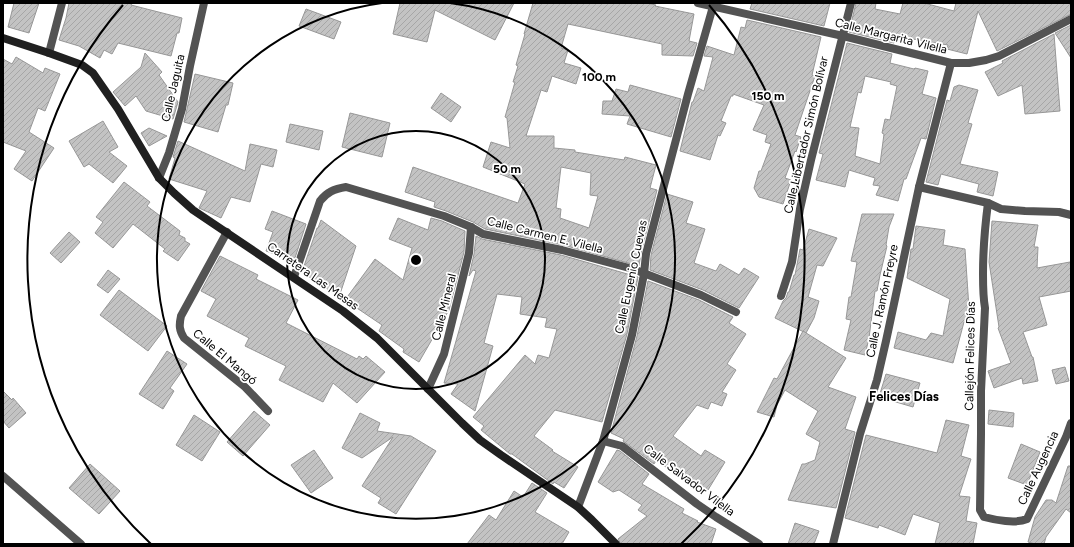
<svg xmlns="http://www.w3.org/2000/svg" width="1074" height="547" viewBox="0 0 1074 547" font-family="Figtree,sans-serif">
<defs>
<pattern id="building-hatch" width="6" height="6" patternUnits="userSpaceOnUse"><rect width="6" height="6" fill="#c3c3c3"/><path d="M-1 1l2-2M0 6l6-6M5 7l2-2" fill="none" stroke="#a6a6a6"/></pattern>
</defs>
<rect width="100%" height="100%" fill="#fff"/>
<g fill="url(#building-hatch)" stroke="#979797" fill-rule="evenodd">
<path d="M14,3H39L29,33L8,27Z"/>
<path d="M69,3H132L131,5L182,18L179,33H177L171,56L118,43L112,54L104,50L100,58L79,46L59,40L66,18Z"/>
<path d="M400,3H514L495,40L435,10L427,42L393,34Z"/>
<path d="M533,3H646L656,5L655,6L694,14L689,41L697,43L693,56L662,55V44L568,24L561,48L568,50L564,63L581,68L576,84L552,76L547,92L541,90L526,136H554V148L575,150V152L624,160L625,157L656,165L650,188L657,190L641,253L639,266L563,245L485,229L473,222L446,211L434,207L435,202L405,192L413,167L518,203L525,184L483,167L491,142L510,148L507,118L505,117L515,82H513L518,66L516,65L525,34H524ZM561,167L591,173L590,195L598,196L589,228L560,218L561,209L556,208Z"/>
<path d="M752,3H830L824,26L750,9Z"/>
<path d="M856,3H876L875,9L900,14L903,3H924L954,11L956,3H1071V14L997,51L978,11L967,54L947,49L948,45L895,36L894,43L849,32Z"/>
<path d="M306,9L341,22L334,39L299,26Z"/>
<path d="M747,20L821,37L812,75L815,76L795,135L801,137L796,152L795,151L785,178L791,180L783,204L759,197L754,188L759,171H761L771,144L765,142L767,135L753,130L764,105L733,94V96H731L721,121L726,123L720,136L718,135L710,160L680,151L692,102H693L698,88L704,91L713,57L704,56L707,46L734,55L741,27L745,28Z"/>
<path d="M1071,25V58L1055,33Z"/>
<path d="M1054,34L1060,111L1025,114L1022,85L998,96L985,72L1003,63L1002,61Z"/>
<path d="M847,43L892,54L890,63L914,69L915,68L928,71L922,94L936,98L926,139L921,138L906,179H904L898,201L876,195L880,186L873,185L875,178L849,170L845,187L816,180L823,154L819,153ZM865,76L891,82L890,84L897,86L890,120L885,119L882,133L884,134L880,164L855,156L859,128L850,127L858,92L861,93Z"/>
<path d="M145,53L162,72L159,75L178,102L173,119L146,111L136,96L125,106L113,92L141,67Z"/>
<path d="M16,57L43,73L45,68L60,74L45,111L38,108L29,132L54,148L32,181L14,169L26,151L3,142V59L12,64Z"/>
<path d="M195,74L233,83L228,105H226L218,132L184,122Z"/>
<path d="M630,85L681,99L671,137L627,124L630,116L602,114L603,101H612L616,89L628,92Z"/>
<path d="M959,85L978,90L968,123L972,124L960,164L998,172L993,196L977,192L979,184L941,174L938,185L926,182L947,100L950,101L954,87Z"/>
<path d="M441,93L461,107L451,122L431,108Z"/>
<path d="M350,113L390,123L382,157L342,147Z"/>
<path d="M103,121L118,147L109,152L127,166L113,183L89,164L84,167L69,141Z"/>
<path d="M290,124L323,131L319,150L286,142Z"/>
<path d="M149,128L167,136L149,146L141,133Z"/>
<path d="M178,141L245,171L250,144L277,150L273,167L261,164L250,202L231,197L221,218L199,208L207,191L169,179L175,158L173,157Z"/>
<path d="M124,182L150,202L147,206L180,231L179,235L185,238V241L190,244L178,261L163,251L165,249L133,224L113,248L95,233L103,222L96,217Z"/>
<path d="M667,194L693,202L686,223L705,229L694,263L716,271L720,264L739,275L744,268L759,277L739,308L703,290L650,270L651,255Z"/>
<path d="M272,211L306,224L294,261L266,251L273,232L265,229Z"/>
<path d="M862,214H894L889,227L886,245L887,246L880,275L877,291H875L869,338L865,355L844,350L851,320L846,319L849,297H851L857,262L851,261Z"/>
<path d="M398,218L428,230L431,218L442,221L465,231L464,252L449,310L419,362L403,352L404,349L379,331L382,325L345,300L375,259L403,280L412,248L389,239Z"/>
<path d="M321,220L356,246L339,297L302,272L317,228H318Z"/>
<path d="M992,221L1038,225L1034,247H1038L1037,268L1070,262L1071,270V291L1039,297L1047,325L1023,332L1032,357H1033L1038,381L1023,384L1022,378L994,388L988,371L1011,363L998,328L999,327L989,262Z"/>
<path d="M916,226L945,230L943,245L965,249L970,323L964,322L953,363L894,348L898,332L926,340L931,333L943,336L950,299L907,278L911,249H913Z"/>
<path d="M809,229L837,238L823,266L817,265L808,297L819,301L814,318L806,333L775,318L783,301L786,298L788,292H789L794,275H795L800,249L803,250Z"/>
<path d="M69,232L80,242L61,263L50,253Z"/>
<path d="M476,236L482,239L561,255L638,277L627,334L602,422L555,410L534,436L553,450L552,451L578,467L564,488L554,482L553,484L512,454H510L481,430L484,426L473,417L525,355L535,364L538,355L549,358L557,329L545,327L547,318L520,314L522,297L497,294L484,343L493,346L475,411L451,394L458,384L444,383L476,271L473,270L469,276L474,254Z"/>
<path d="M220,256L258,275L256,279L298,300L286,323L357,359L359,356L363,359L366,356L385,372L357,403L333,383L323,402L279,380L286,366L245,346L249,338L207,316L216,299L201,291Z"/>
<path d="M108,270L120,279L108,293L97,285Z"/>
<path d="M648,281L699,300L733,317L729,323L746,334L727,364L736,370L722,392L727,394L722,406L711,402L708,409L697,405L673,436L701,456L705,450L725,462L708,490L667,465L666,467L656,461L654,464L623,441L624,439L611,433L637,336Z"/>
<path d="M119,290L167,326L148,351L100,315Z"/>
<path d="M803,331L846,358L828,387L856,397L845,429L855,432L836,508L788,500L802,464H805L815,460L820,442L806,434L818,411L785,390L777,405L774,417L757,412L774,378L777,379Z"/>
<path d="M167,351L187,364L170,388L174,391L163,409L139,394Z"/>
<path d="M1065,367L1069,381L1056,384L1052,370Z"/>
<path d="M886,374L920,383L913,407L879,397Z"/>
<path d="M3,391L12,400L13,398L26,413L9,428L3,421Z"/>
<path d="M989,410L1014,413L1013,427L988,424Z"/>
<path d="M254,411L270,425L243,456L227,442Z"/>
<path d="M360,413L380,423L377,431L411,436L436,451L396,514L378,503L381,498L362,486L393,437L362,458L342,448Z"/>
<path d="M194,415L220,432L202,461L176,445Z"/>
<path d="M946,420L969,425L961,456L971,459L959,496L970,497L966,521L977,523L973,544H935L940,523L913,514L905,535L879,525L878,528L845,518L866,435L937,453Z"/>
<path d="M1021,444L1040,452L1027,485L1008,478Z"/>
<path d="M314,450L333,478L311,493L291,465Z"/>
<path d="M617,450L620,451L649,474L642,484L684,509L682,513L698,521L697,522L716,529L711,544H621L618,539L647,516L638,510L642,505L619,490L613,492L598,482Z"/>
<path d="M90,464L120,491L99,514L69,488Z"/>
<path d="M1068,466H1071V513L1066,509L1046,537L1044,544H1035L1028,542L1035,517L1046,500H1052L1056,503Z"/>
<path d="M532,483L547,493L535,512L569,532L562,544H467L489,515L496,520L514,491L523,497Z"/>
<path d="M795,523L819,531L814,544H788Z"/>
</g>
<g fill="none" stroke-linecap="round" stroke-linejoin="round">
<g stroke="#535353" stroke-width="8">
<path d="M698,3L843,36L951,63H969L986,60L999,56L1071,19"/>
<path d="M49,53L62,3"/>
<path d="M159,178L169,153L182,109L190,66L204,3"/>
<path d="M919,187L988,203L1001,209L1025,211L1059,212L1071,215"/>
<path d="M988,203C985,226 983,250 983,274C983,286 983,297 985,308L981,391V434L980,510L984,517C995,520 1016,524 1027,519L1066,437L1071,423"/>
<path d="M227,232L181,316C179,325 179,330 184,338L245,387L268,411"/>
<path d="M294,277L320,201C327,192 334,189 346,187L444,216L471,227L483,234L562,250L633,269L701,295L736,312"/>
<path d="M781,296L792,262L800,209L811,160L851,3"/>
<path d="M428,389L444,354L469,253L471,227"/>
<path d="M603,441L622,446L697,504L716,517L759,544"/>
<path d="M3,476L81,544"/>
<path d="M578,507L603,441L632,335L644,274L646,254L688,94L714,3"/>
<path d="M833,544L860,434L877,380L886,341L919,187L951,63"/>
</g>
<path stroke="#202020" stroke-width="8" d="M3,38L49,53L82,65L93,73L118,109L159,178L174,193L193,210L343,311L377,338L462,423L480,440L501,455L578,507L592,520L616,544"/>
</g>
<g fill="none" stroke="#000" stroke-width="2">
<circle cx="416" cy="260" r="129"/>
<path d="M450 3A259 259 0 1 1 382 3"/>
<path d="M151 544A388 388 0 0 1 123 5M709 5A388 388 0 0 1 681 544"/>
</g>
<g text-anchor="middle" stroke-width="3.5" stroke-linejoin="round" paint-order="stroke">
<g font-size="12" fill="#000" stroke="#fff">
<text transform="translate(891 36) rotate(14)" y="4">Calle Margarita Vilella</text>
<text transform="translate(173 88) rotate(-77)" y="4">Calle Jaguita</text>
<text transform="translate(806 135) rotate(-77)" y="4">Calle Libertador Simón Bolívar</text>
<text transform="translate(545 235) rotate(14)" y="4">Calle Carmen E. Vilella</text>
<text transform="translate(313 276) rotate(35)" y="4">Carretera Las Mesas</text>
<text transform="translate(631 277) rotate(-78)" y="4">Calle Eugenio Cuevas</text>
<text transform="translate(882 301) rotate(-78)" y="4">Calle J. Ramón Freyre</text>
<text transform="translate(444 307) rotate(-76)" y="4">Calle Mineral</text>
<text transform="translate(970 356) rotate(-89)" y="4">Callejón Felices Días</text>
<text transform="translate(225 357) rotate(40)" y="4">Calle El Mangó</text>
<text transform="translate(1038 468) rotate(-65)" y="4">Calle Augencia</text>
<text transform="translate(689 480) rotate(37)" y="4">Calle Salvador Vilella</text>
</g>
<g font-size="13" font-weight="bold" fill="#000" stroke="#fff">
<text x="904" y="401">Felices Días</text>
</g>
</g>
<circle cx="416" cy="260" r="6" fill="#000" stroke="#fff" stroke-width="2"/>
<g font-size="12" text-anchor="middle" font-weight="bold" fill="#000" stroke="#fff" stroke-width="3.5" stroke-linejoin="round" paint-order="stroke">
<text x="599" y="81">100 m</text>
<text x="768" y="100">150 m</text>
<text x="507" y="173">50 m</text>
</g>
<rect width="1074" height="547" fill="none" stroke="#000000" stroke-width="8"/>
</svg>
